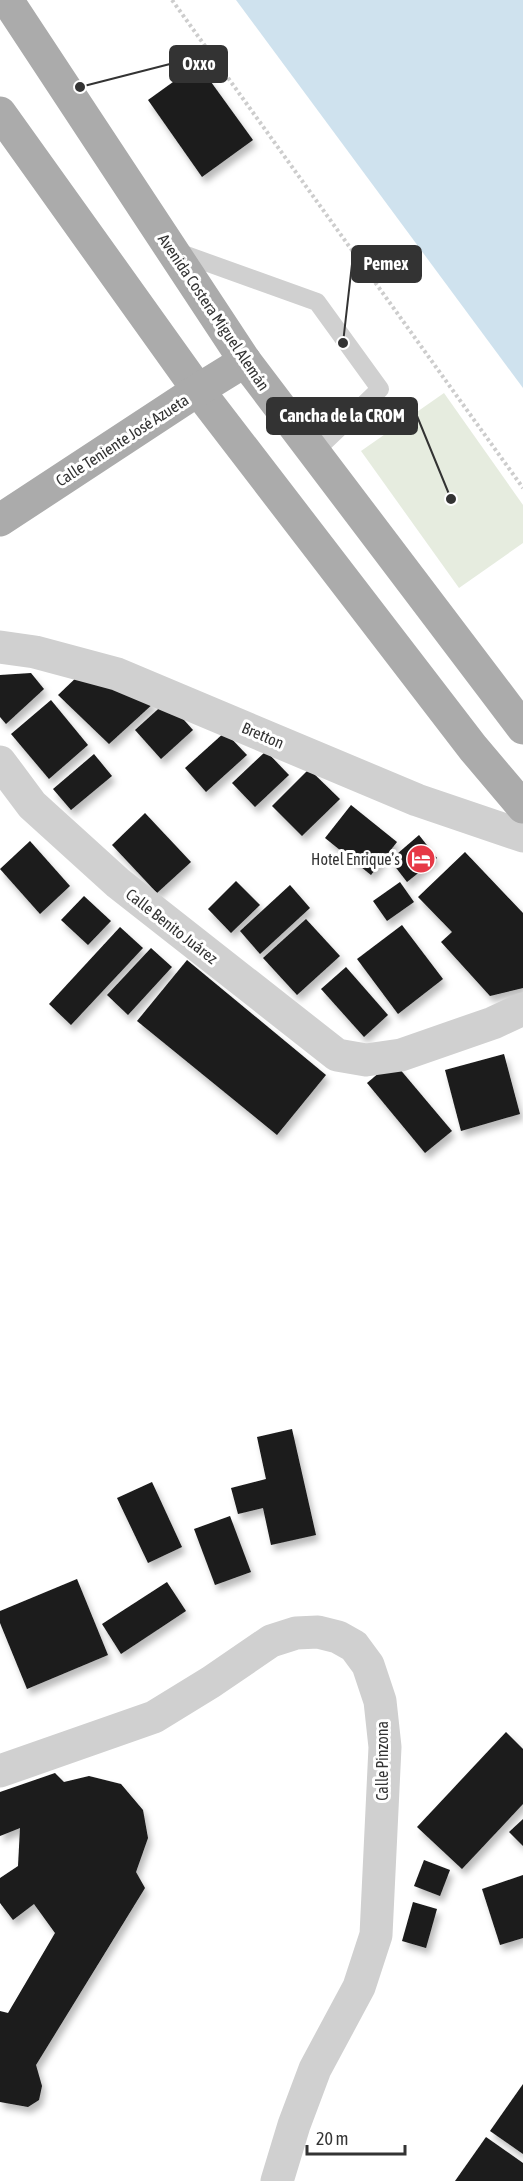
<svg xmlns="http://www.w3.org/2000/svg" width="523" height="2181" viewBox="0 0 523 2181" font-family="'Asap Condensed',sans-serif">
<defs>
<filter id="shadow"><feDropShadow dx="3.5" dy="6" stdDeviation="3" flood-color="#0004"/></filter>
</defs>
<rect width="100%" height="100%" fill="#fff"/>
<path fill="#e6ecdf" d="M444,393L523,505V543L459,588L361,451Z"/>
<path fill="#cfe2ee" d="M236,0H523V388Z"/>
<g fill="#1a1a1a" filter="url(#shadow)">
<path d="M198,64L253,140L202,177L148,100Z"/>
<path d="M31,673L44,689L6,724L0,717V675Z"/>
<path d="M80,674L155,702L109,744L58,695Z"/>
<path d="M51,700L88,745L49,779L11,734Z"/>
<path d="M167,701L193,730L161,759L135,730Z"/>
<path d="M225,732L247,755L206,792L185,768Z"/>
<path d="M266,751L289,775L255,807L232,783Z"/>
<path d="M94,754L112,776L71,810L53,789Z"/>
<path d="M309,769L340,799L302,836L272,806Z"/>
<path d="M351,805L397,842L371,875L325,838Z"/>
<path d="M145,813L191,862L157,893L112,845Z"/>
<path d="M419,835L437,858L407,882L390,860Z"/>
<path d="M30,841L70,886L40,914L0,869Z"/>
<path d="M465,852L523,913V988L490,996L441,942L452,932L418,897Z"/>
<path d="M236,881L260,905L231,933L208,909Z"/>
<path d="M400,882L414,902L387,921L373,901Z"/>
<path d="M290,885L310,908L260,954L240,931Z"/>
<path d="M84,896L111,921L88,945L61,920Z"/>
<path d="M306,919L340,956L297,995L263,958Z"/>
<path d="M402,925L443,979L398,1014L357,959Z"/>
<path d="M120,927L143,948L71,1025L49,1004Z"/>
<path d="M151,948L172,967L128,1015L107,995Z"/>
<path d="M187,960L326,1075L277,1135L137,1021Z"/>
<path d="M346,967L388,1015L364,1037L321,989Z"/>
<path d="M504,1054L520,1114L461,1131L445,1070Z"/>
<path d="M393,1061L452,1131L425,1153L367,1083Z"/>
<path d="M292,1429L316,1535L271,1545L263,1508L238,1514L231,1488L266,1479L257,1437Z"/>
<path d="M152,1482L182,1547L148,1563L117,1498Z"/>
<path d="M230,1516L251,1572L215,1585L194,1529Z"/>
<path d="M77,1579L108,1655L27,1689L0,1623V1611Z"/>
<path d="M167,1582L186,1611L121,1654L102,1624Z"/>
<path d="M506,1732L523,1749V1804L462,1869L417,1827Z"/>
<path d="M55,1773L64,1782L89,1776L121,1784L143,1810L148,1838L136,1872L145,1888L36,2065L42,2086L39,2100L28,2107L0,2102V2011L8,2013L55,1933L34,1904L13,1920L0,1903V1878L18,1866L20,1828L0,1836V1792Z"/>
<path d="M523,1819V1846L509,1832Z"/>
<path d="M424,1860L450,1870L440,1896L414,1886Z"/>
<path d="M523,1875V1938L500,1945L482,1889Z"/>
<path d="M413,1902L437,1909L426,1948L402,1941Z"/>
<path d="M523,2084V2154L490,2131Z"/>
<path d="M486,2137L523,2163V2181H455Z"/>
</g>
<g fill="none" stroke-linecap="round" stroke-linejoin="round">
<path stroke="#cdcdcd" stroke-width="4" stroke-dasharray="3 3" stroke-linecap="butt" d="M172,0L523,488"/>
<path stroke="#d0d0d0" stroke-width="18" d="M175,251L317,302L380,389L314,452"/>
<g stroke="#d0d0d0" stroke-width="33">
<path d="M0,647L35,652L117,674L417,800L523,836"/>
<path d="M0,762L32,805L118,883L337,1055L366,1060L401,1055L493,1023L523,1009"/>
<path d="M0,1771L154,1717L211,1682L271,1641L296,1633L318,1632L338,1637L354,1646L368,1665L380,1701L385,1747L376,1935L359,1987L315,2069L294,2125L277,2181"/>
</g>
<g stroke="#ababab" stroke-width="33">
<path d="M7,0L245,361L523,728"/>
<path d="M0,113L198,390L473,748L523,807"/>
<path d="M0,520L198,390L245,361"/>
</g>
</g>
<defs>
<g id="hotel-disc" transform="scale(1.5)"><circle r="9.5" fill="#e63946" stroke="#fff"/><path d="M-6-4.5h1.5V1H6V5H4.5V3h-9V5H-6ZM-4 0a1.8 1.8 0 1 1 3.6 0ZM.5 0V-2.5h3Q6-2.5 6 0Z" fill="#fff"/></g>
</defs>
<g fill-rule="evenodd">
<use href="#hotel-disc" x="421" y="859"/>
</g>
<g text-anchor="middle" stroke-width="6" stroke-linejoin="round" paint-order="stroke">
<g font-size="16" fill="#333" stroke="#fff">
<text transform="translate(214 312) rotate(56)" y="6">Avenida Costera Miguel Alemán</text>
<text transform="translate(122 440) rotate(-33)" y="6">Calle Teniente José Azueta</text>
<text transform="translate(263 735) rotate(23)" y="6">Bretton</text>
<text transform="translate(172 926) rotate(38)" y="6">Calle Benito Juárez</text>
<text transform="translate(382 1761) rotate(-90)" y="6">Calle Pinzona</text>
</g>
<g font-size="16" fill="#333" stroke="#fff" text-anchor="end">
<text x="400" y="865">Hotel Enrique’s</text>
</g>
</g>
<path fill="none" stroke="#333" stroke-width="2" d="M80 87L170 64M343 343L352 264M451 499L417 416"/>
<g fill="#333" stroke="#fff" stroke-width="2">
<circle cx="80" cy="87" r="6"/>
<circle cx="343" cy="343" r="6"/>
<circle cx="451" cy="499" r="6"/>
</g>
<g fill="#333" stroke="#333" stroke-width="2">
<rect x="170" y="46" width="57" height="36" rx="6"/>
<rect x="352" y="246" width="69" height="36" rx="6"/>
<rect x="267" y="398" width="150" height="36" rx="6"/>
</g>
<g font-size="18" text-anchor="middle" font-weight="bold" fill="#fff">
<text x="199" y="70">Oxxo</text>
<text x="386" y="270">Pemex</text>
<text x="342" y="422">Cancha de la CROM</text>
</g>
<path d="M307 2145v9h98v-9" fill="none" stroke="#333333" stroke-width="3"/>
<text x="316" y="2145" font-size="18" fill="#333333" stroke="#ffffff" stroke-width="4.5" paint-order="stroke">20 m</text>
</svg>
